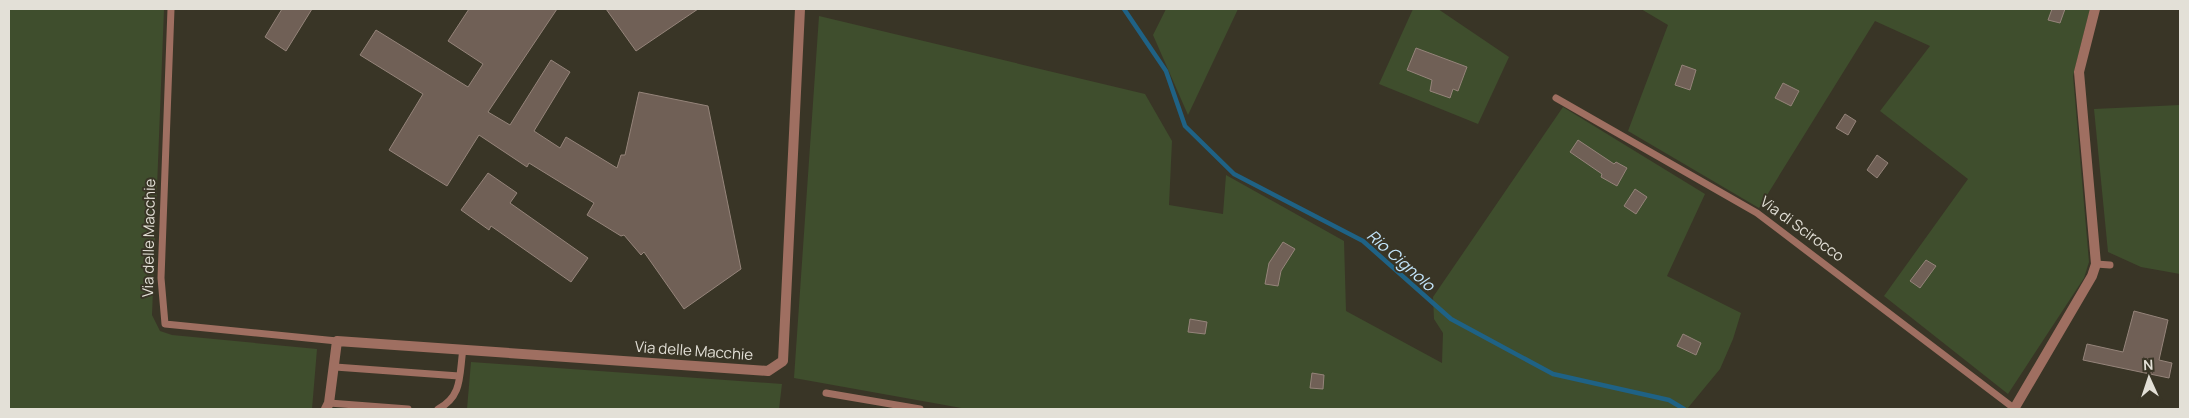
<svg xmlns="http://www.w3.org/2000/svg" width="2189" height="418" viewBox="0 0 2189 418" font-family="Manrope,sans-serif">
<rect width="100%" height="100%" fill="#393526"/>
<g fill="#3f4e2d">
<path d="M9,9H164L152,315L160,331L172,335L317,349L312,409H9Z"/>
<path d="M1166,9H1238L1188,115L1153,35Z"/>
<path d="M1413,9H1438L1509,57L1478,124L1379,84Z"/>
<path d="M1641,9H2090L2073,76L2089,262L2084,278L2008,394L1884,296L1968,179L1880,111L1930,46L1875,21L1759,208L1628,131L1668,25Z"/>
<path d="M819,16L1145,94L1172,141L1169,205L1223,214L1226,175L1344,241L1346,311L1442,363L1443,333L1434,319L1433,297L1563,107L1705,194L1667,276L1741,313L1733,339L1720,369L1687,409H967L794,378Z"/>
<path d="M2180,105V274L2141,267L2108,252L2094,109Z"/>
<path d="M471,362L782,384L779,409H467Z"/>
</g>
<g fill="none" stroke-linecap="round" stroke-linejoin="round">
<path stroke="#1f6285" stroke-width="4.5" d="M1124,9L1166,71L1185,126L1234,174L1363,241L1451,319L1553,374L1669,400L1684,409"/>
</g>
<g fill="#706056" stroke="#95847a">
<path d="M282,9H312L286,51L265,37Z"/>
<path d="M469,9H557L488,112L510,125L551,60L570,72L534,131L560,148L566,137L617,168L621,155H625L639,92L708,106L741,269L684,309L644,252L641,255L624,235L621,236L587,215L594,203L529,163L527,167L479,135L447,186L389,150L423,94L360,55L376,30L468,87L483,64L448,41Z"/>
<path d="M606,9H698L636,51Z"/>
<path d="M2052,9H2065L2060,23L2048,20Z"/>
<path d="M1416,48L1467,67L1458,91L1453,89L1450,98L1430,91L1432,80L1407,70Z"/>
<path d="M1682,65L1696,70L1690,90L1675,85Z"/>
<path d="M1783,83L1799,91L1791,106L1775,98Z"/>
<path d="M1845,114L1856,121L1848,135L1836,128Z"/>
<path d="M1578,140L1614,164L1616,162L1627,168L1617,186L1601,177L1602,174L1570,152Z"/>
<path d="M1877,155L1888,163L1877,178L1867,170Z"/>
<path d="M488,173L517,193L510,203L588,258L571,282L491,226L489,230L461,210Z"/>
<path d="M1635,189L1647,197L1636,214L1624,206Z"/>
<path d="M1283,242L1295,249L1281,271L1278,286L1265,284L1269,263Z"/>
<path d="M1926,260L1936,266L1920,288L1910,281Z"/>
<path d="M2134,311L2168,320L2159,360L2172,363L2169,378L2083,360L2087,344L2123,352Z"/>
<path d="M1190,319L1207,322L1205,334L1188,332Z"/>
<path d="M1683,334L1701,343L1696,355L1677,346Z"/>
<path d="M1312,373L1324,375L1323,389L1310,388Z"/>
</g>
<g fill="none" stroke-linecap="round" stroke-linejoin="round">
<g stroke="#9f6f61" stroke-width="7">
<path d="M171,9L161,278L165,324L337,341"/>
<path d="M1556,98L1757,213L2015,409"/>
<path d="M2096,264L2110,265"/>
<path d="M335,367L459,376"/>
<path d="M826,393L920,409"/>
<path d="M329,403L408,409"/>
<path d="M438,409C463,396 459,375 463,349"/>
</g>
<g stroke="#9f6f61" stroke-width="10">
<path d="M326,409L329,403L337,341L768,371L783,361L800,9"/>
<path d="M2014,409L2092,276L2096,264L2079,72L2095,9"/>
</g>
</g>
<g text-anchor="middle" stroke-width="4" stroke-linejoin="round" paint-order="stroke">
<g font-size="15" fill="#e3e0d7" stroke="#393526">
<text transform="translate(1802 229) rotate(36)" y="5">Via di Scirocco</text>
<text transform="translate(149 238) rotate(-89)" y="5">Via delle Macchie</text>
<text transform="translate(694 351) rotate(4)" y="5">Via delle Macchie</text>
</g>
<g font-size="16" font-style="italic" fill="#c4e6fc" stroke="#393526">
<text transform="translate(1401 260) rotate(41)" y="6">Rio Cignolo</text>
</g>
</g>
<rect width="2189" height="418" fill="none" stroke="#e3e0d7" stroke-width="20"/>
<g transform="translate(2149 378) rotate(357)" stroke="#393526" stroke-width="4" paint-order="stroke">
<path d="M0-4L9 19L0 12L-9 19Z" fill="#e3e0d7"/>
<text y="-8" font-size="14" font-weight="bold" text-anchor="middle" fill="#e3e0d7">N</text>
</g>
</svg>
